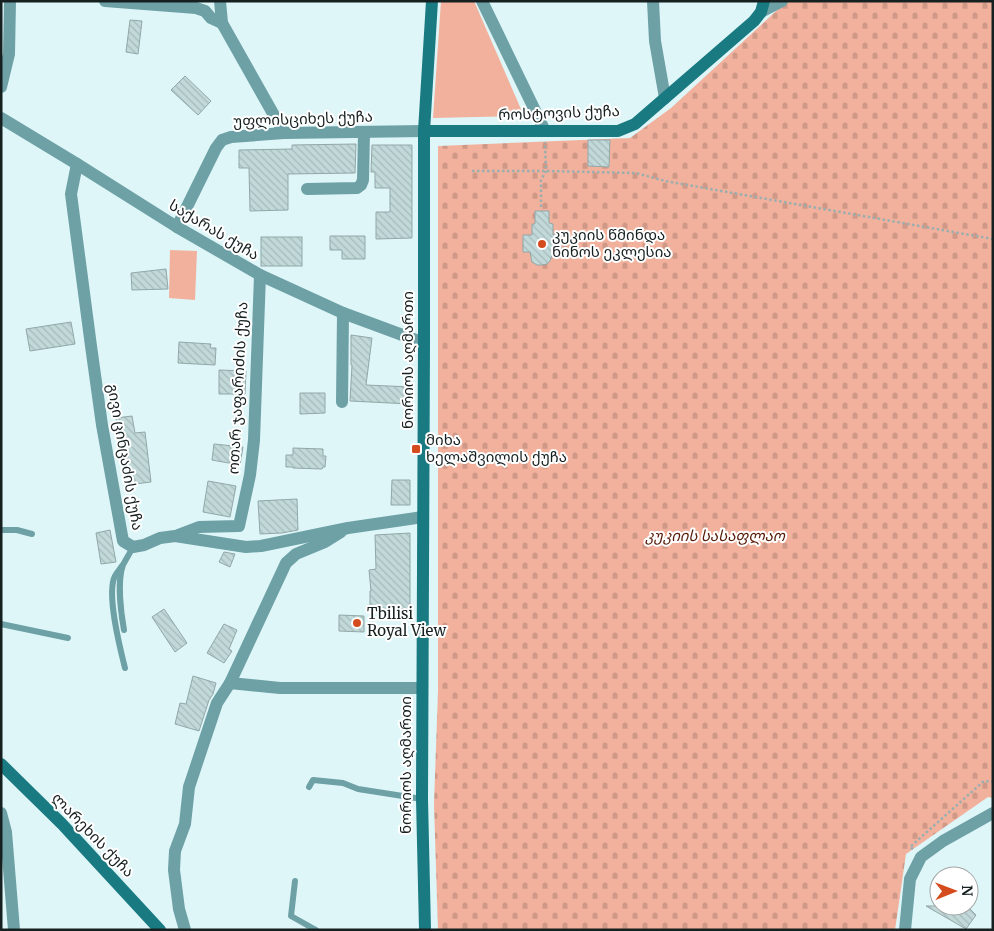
<svg xmlns="http://www.w3.org/2000/svg" width="994" height="931" viewBox="0 0 994 931" font-family="Merriweather,'Noto Sans Georgian',serif">
<defs>
<pattern id="cemetery-stones" width="16" height="16" patternUnits="userSpaceOnUse" patternTransform="scale(1.25)"><rect width="16" height="16" fill="#f2b19d"/><path d="M2 7V4a2 2 0 0 1 4 0v3zM10 15v-3a2 2 0 0 1 4 0v3z" fill="#cf9887"/></pattern>
<pattern id="building-back-hatch" width="6" height="6" patternUnits="userSpaceOnUse" patternTransform="scale(1.25)"><rect width="6" height="6" fill="#c2d9da"/><path d="M-1 5l2 2M0 0l6 6M5-1l2 2" fill="none" stroke="#a6babb"/></pattern>
</defs>
<rect width="100%" height="100%" fill="#dff6f8"/>
<path fill="url(#cemetery-stones)" d="M787,1H993V798L988,797L906,854L895,930H438L434,804L438,691V146L630,138L671,108Z"/>
<g fill="#f2b19d">
<path d="M441,1H474L524,116L433,118Z"/>
<path d="M170,250L197,251L195,300L169,298Z"/>
</g>
<g fill="url(#building-back-hatch)" stroke="#91a7a8">
<path d="M130,20L142,21L138,54L126,52Z"/>
<path d="M185,76L211,101L198,115L171,90Z"/>
<path d="M588,140H610L609,167L588,166Z"/>
<path d="M356,144L355,173L288,174V210L250,211L249,168H239V150L292,149V145Z"/>
<path d="M372,145H412V238L376,239V212H390V188H375V172H371Z"/>
<path d="M535,211H549V223L553,224V235L561,234V253H553L550,261L547,264L542,265H537L532,262L530,252H523V235H532V224H535Z"/>
<path d="M330,236H365V259H342V250H330Z"/>
<rect x="261" y="237" width="41" height="29"/>
<path d="M166,269L168,289L132,290L131,273Z"/>
<path d="M71,322L75,344L30,351L26,329Z"/>
<path d="M351,335L372,338L366,385L411,387L410,404L350,401L352,365H351Z"/>
<path d="M179,342L211,344L210,348H216L215,365L178,363Z"/>
<path d="M219,370L246,371L245,394H219Z"/>
<path d="M300,393H325V413L300,414Z"/>
<path d="M132,416L135,433L145,432L151,482L126,485L122,450H120L116,418Z"/>
<path d="M214,444L243,447L240,465L212,460Z"/>
<path d="M293,448L323,449V456H326L325,467H323L322,469L293,468L292,467H286V455H293Z"/>
<path d="M392,480H410V505H391Z"/>
<path d="M208,481L236,486L230,517L203,512Z"/>
<path d="M297,499L298,530L282,533L260,534L258,501Z"/>
<path d="M110,530L116,562L101,564L96,533Z"/>
<path d="M410,533V609L370,608V591H371L369,570L376,569L375,535Z"/>
<path d="M224,552L235,554L230,567L219,562Z"/>
<path d="M164,609L187,643L175,652L152,617Z"/>
<path d="M339,615L364,616V632L339,631Z"/>
<path d="M224,624L237,630L229,649L232,651L224,663L207,653Z"/>
<path d="M193,676L216,683L213,694L209,700L199,731L175,724L180,703L186,704Z"/>
<path d="M926,906H967L976,915L966,929Z"/>
</g>
<g fill="none" stroke-linecap="round" stroke-linejoin="round">
<g stroke="#9baeaf" stroke-width="2.5" stroke-dasharray="2.5 2.5" stroke-linecap="butt">
<path d="M472,171H546L636,173L665,181L993,239"/>
<path d="M541,207V180L546,171L545,142"/>
<path d="M913,849L910,847L984,781L993,782"/>
</g>
<g stroke="#6da1a6" stroke-width="6">
<path d="M1,530H17L32,534"/>
<path d="M122,566C120,569 117,572 115,576C106,593 120,648 125,668"/>
<path d="M1,624L68,638"/>
<path d="M124,630C121,613 117,581 123,565C126,559 130,553 133,547"/>
<path d="M309,787L313,780L343,783L358,789L422,799"/>
<path d="M295,881L291,916L316,930"/>
</g>
<g stroke="#6da1a6" stroke-width="12">
<path d="M105,1L196,8L205,11L211,18L222,23"/>
<path d="M220,1L222,23L284,133"/>
<path d="M482,1L545,131"/>
<path d="M653,1L655,41L665,98"/>
<path d="M761,12L782,1"/>
<path d="M1,87L9,54L10,1"/>
<path d="M1,118L77,164L177,227L260,275L343,313L424,343"/>
<path d="M77,164L71,194L91,346L102,425L123,541L133,547L144,545L160,538L175,536L246,547L261,546L348,528L423,517"/>
<path d="M307,189L357,188L361,185L363,180L364,132"/>
<path d="M177,227L216,148L222,140L231,137L284,133L424,131"/>
<path d="M342,402L343,313"/>
<path d="M178,535L199,527L239,526L250,475L254,440L260,275"/>
<path d="M230,683L280,688H422"/>
<path d="M1,813L6,832L14,930"/>
<path d="M185,930L179,909L174,870L175,851L185,824L189,787L217,703L230,683L286,563L296,554L325,542L341,532"/>
<path d="M905,930L910,879L921,857L943,841L993,813"/>
</g>
<g stroke="#197a81" stroke-width="12">
<path d="M424,131H618L635,124L754,21L761,12L764,1"/>
<path d="M1,764L62,824L160,930"/>
<path d="M425,930L422,799L424,343V131L432,1"/>
</g>
</g>
<g fill="#d44c1d" stroke="#fff" stroke-width="2">
<circle cx="542" cy="244" r="5"/>
<rect x="411" y="444" width="10" height="10" rx="2.5"/>
<circle cx="357" cy="623" r="5"/>
</g>
<g text-anchor="middle" stroke-width="4" stroke-linejoin="round" paint-order="stroke">
<g font-size="15" fill="#172020" stroke="#fff">
<text transform="translate(559 113) rotate(-2)" y="5">როსტოვის ქუჩა</text>
<text transform="translate(303 119) rotate(-2)" y="5">უფლისციხეს ქუჩა</text>
<text transform="translate(214 230) rotate(31)" y="5">საქარას ქუჩა</text>
<text transform="translate(408 360) rotate(-90)" y="5">ნორიოს აღმართი</text>
<text transform="translate(238 388) rotate(-87)" y="5">ოთარ ჯაფარიძის ქუჩა</text>
<text transform="translate(125 457) rotate(80)" y="5">გივი ცინცაძის ქუჩა</text>
<text transform="translate(406 765) rotate(-90)" y="5">ნორიოს აღმართი</text>
<text transform="translate(93 835) rotate(46)" y="5">ლარეხის ქუჩა</text>
</g>
<g font-size="15" fill="#172020" stroke="#fff" text-anchor="start">
<text x="552" y="240">კუკიის წმინდა<tspan x="552" dy="17">ნინოს ეკლესია</tspan></text>
<text x="426" y="445">მიხა<tspan x="426" dy="17">ხელაშვილის ქუჩა</tspan></text>
<text x="367" y="619">Tbilisi<tspan x="367" dy="17">Royal View</tspan></text>
</g>
<g font-size="15" font-style="italic" fill="#571c08" stroke="#fff">
<text x="715" y="541">კუკიის სასაფლაო</text>
</g>
</g>
<rect width="994" height="931" fill="none" stroke="#172020" stroke-width="5"/>
<g transform="translate(954 891) rotate(89)"><circle r="24" fill="#ffffff" stroke="#a2a6a6"/>
<path d="M0-4L9 19L0 12L-9 19Z" fill="#d44c1d"/>
<text y="-8" font-size="14" font-weight="bold" text-anchor="middle" fill="#172020">N</text>
</g>
</svg>
